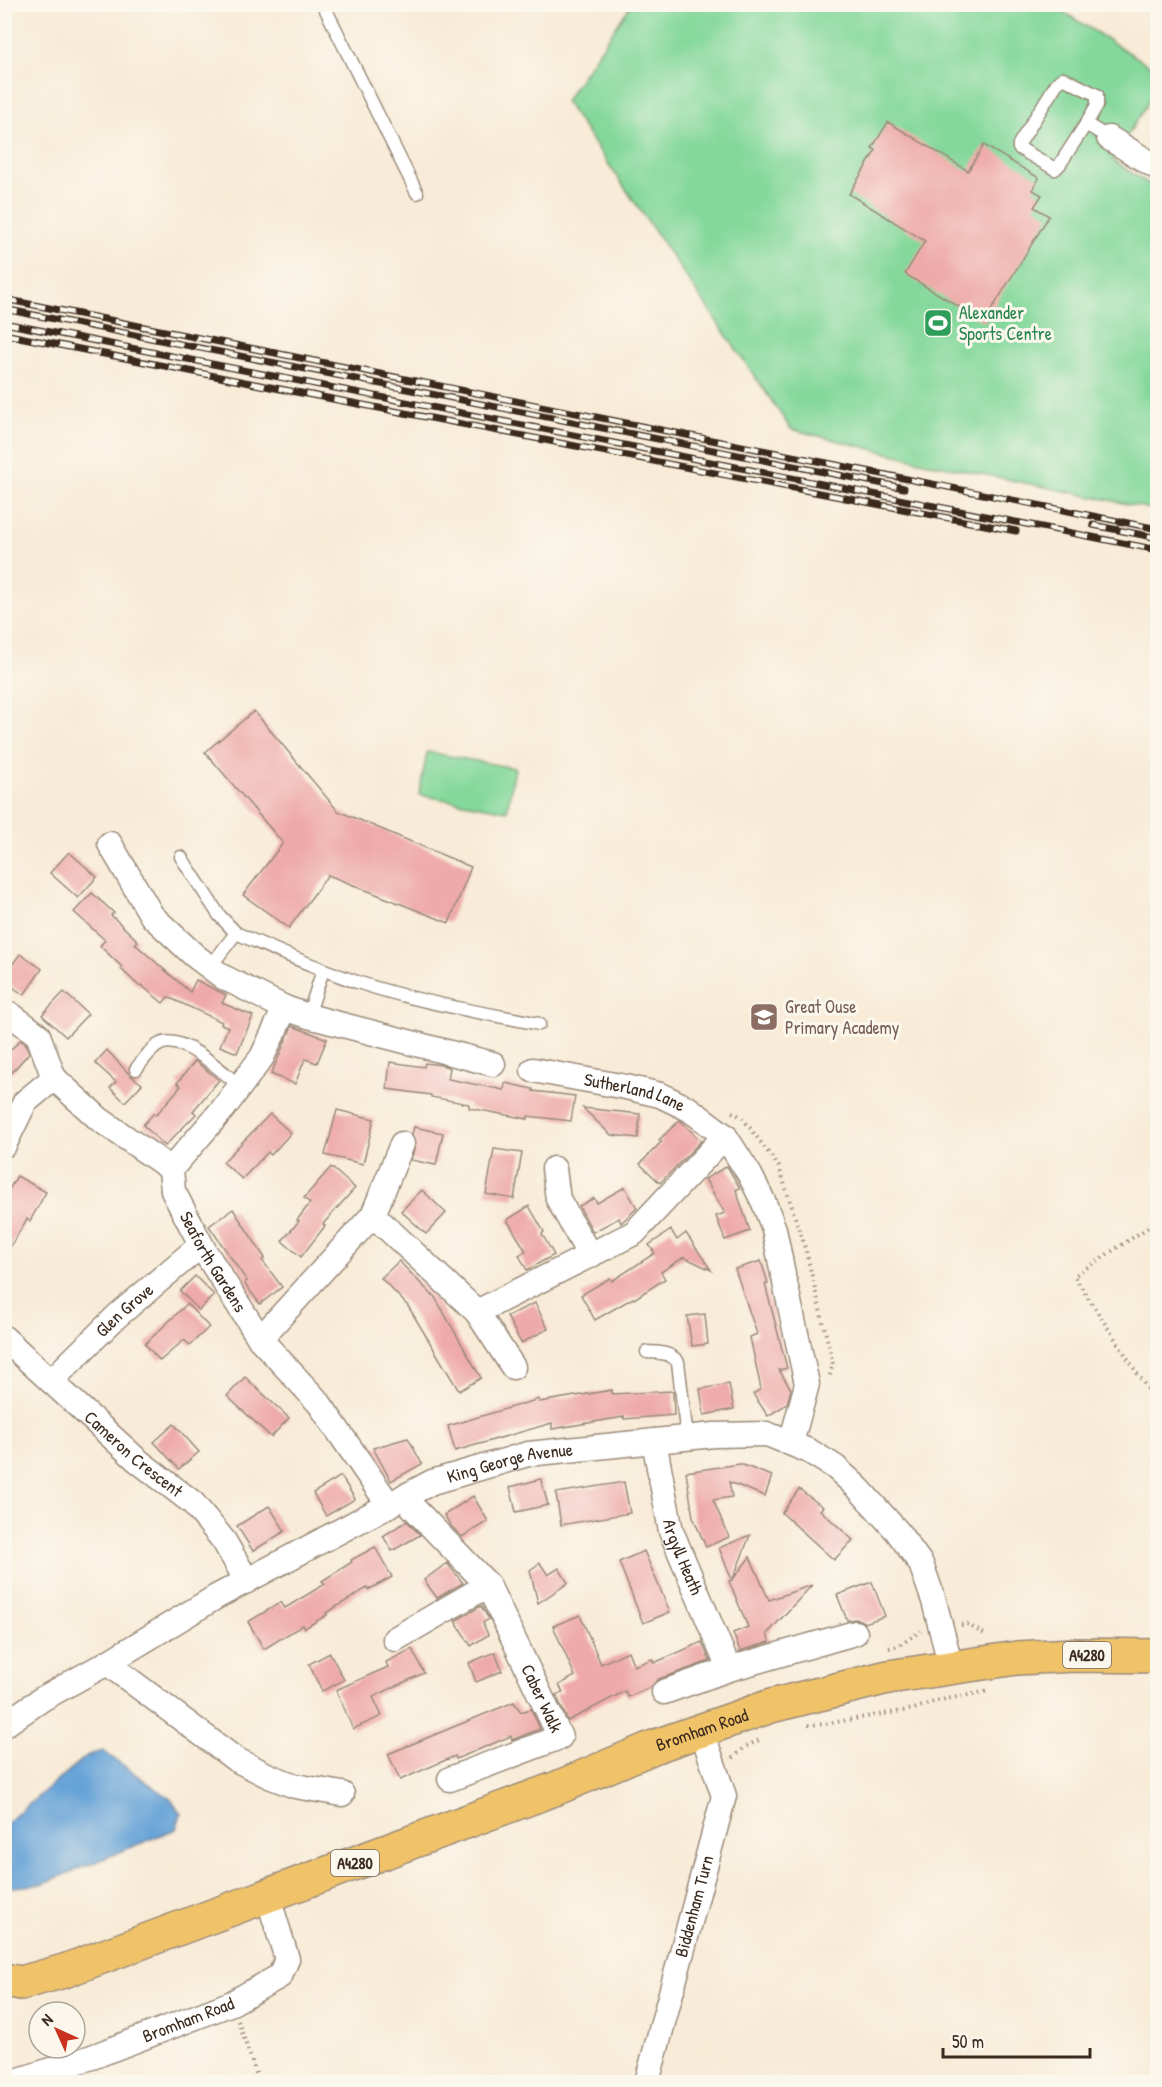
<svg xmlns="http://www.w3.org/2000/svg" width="1162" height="2087" viewBox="0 0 1162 2087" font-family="'Patrick Hand',sans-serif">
<rect width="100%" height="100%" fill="#fbf7ec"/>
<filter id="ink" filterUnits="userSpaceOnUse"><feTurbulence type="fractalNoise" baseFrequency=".0167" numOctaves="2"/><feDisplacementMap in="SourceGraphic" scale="12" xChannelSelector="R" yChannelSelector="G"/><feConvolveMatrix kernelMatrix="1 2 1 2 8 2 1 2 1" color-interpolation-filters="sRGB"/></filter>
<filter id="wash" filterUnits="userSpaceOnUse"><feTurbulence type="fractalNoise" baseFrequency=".008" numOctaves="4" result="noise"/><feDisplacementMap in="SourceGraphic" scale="24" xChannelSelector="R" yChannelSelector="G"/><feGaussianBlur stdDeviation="1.35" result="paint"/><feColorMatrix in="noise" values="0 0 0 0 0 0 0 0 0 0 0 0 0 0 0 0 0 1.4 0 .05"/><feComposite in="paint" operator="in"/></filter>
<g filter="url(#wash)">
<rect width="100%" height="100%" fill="#f8ebd7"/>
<g fill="#84d89b" stroke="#60815c" stroke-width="1.5">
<path d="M631,5H1052L1157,70V88L1112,160L1157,189V510L924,462L791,429L565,101Z"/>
<path d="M427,752L515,768L507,811L419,795Z"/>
</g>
<path fill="#66a3d7" stroke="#50667a" stroke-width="1.5" d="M103,1751L172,1800L181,1814L176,1829L42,1884L5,1888V1824L88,1755Z"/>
<g id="blocks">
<g fill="#eeaaa9">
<path d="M888,122L968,171L984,145L1039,178L1033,190L1042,195L1034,207L1049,216L984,322L905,274L925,241L849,194L876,150L872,148Z"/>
<path d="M254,711L338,811L471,867L449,923L328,875L289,928L243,895L283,843L205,752Z"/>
<path d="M69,852L97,877L78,898L50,873Z"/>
<path d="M92,893L114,913L111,915L138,941L135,944L190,992L196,980L226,995L222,1003L253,1016L237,1053L220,1046L228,1027L221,1024L222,1022L168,997L163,1003L141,985L139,986L121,969L122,967L100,946L105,940L74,912Z"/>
<path d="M20,954L42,969L24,995L4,981V976Z"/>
<path d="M64,992L88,1014L66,1037L42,1015Z"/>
<path d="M292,1026L327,1039L317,1063L305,1059L295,1084L271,1074Z"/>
<path d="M20,1040L26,1044L29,1053L4,1081V1057Z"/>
<path d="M107,1050L130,1075L142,1084L125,1102L110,1088L116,1082L95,1063Z"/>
<path d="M195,1061L219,1080L193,1111L196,1114L165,1146L143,1125L154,1113L156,1115L181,1086L177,1083Z"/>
<path d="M390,1062L424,1067L425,1063L442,1065L450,1068L448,1079L504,1090L505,1083L533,1089V1091L575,1096L571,1121L528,1116V1119L469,1108V1104L431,1097V1095L387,1089Z"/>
<path d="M583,1108L640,1114L638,1138L611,1135Z"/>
<path d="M337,1110L374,1119L363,1164L325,1155Z"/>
<path d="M270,1114L291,1133L271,1155L268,1152L242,1179L223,1162Z"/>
<path d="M680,1120L701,1141L660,1183L640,1164L662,1141L659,1140Z"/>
<path d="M414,1127L443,1133L436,1165L411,1160L416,1143L412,1134Z"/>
<path d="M494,1149L522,1153L514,1199L486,1194Z"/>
<path d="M727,1166L740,1188L736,1190L750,1231L725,1240L716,1216L725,1213L705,1179Z"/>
<path d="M331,1167L355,1188L323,1224L325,1226L301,1257L282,1241L299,1221L297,1220L310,1203L304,1198Z"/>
<path d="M17,1176L46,1192L30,1221L27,1219L4,1257V1198Z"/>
<path d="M625,1187L637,1208L621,1223L619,1218L593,1232L579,1206L594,1198L597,1203Z"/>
<path d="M422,1190L446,1213L426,1234L401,1211Z"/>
<path d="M529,1206L544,1232L542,1234L554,1255L527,1270L519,1255L526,1251L507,1220Z"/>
<path d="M233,1209L265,1258L262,1260L282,1287L260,1304L244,1283L247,1281L209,1226Z"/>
<path d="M671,1230L677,1240L686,1233L711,1270L684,1257L661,1272L665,1279L634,1299L633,1298L595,1320L581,1295L610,1278L612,1281L655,1253L649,1245Z"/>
<path d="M399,1261L432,1295L433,1294L481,1378L459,1391L408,1306L381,1278Z"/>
<path d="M761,1261L768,1283L765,1284L787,1368L779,1370L791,1389L787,1404L768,1416L753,1394L761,1389L750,1337L757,1334L735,1269Z"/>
<path d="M195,1276L214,1295L199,1310L180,1291Z"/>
<path d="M535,1303L548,1329L521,1343L507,1316Z"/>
<path d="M187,1304L209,1327L190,1345L184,1340L160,1361L145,1344Z"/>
<path d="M705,1314L708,1344L692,1346L687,1316Z"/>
<path d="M245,1377L289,1418L271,1437L227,1396Z"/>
<path d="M729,1384L734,1409L704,1415L700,1389Z"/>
<path d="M612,1390V1394L673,1391L674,1415L624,1419V1417L552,1429V1423L455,1451L448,1426L539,1399V1402Z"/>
<path d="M174,1424L199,1452L179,1469L154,1442Z"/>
<path d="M408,1438L422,1464L391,1481L373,1448Z"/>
<path d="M740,1464L772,1476L765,1496L729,1482L732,1497L713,1500L729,1537L706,1547L693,1517L686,1472Z"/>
<path d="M341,1476L355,1499L326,1516L313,1493Z"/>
<path d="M541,1479L548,1505L516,1512L510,1487Z"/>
<path d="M624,1482L630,1513L561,1525L556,1493Z"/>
<path d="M799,1489L823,1507L820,1510L853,1540L834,1560L782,1513Z"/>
<path d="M473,1496L488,1521L462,1537L451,1526L444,1515Z"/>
<path d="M269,1506L285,1531L253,1551L237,1526Z"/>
<path d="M407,1521L420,1535L392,1551L383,1536Z"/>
<path d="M750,1535L733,1579L750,1557L769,1600L812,1585L767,1634L770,1642L740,1651L733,1633L748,1627L729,1581L732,1580L719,1548Z"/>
<path d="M375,1547L392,1577L368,1590L367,1588L326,1613L327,1615L305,1628L303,1625L264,1649L248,1622L281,1602L285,1608L325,1584L322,1581L352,1562L351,1560Z"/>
<path d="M644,1551L670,1612L643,1623L619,1562Z"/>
<path d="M447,1563L463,1583L437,1598L424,1580Z"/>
<path d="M540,1563L548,1575L559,1568L568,1583L538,1603L530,1570Z"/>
<path d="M872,1582L885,1616L865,1623L858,1619L847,1620L837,1595Z"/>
<path d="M481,1606L489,1619L483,1623L488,1635L471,1646L455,1621Z"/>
<path d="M580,1615L601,1664L628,1651L634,1666L652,1659L654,1663L702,1642L710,1661L659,1679L651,1687L628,1697L625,1691L568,1721L556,1695L563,1692L559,1685L575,1676L553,1626Z"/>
<path d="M412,1649L424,1673L373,1697L382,1716L353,1729L336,1690L388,1667L386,1662Z"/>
<path d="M495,1652L502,1671L476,1682L469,1663Z"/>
<path d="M330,1653L344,1680L322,1691L309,1664Z"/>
<path d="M514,1702L521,1712L531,1709L540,1729L512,1740L511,1736L456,1759L455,1756L400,1780L388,1754Z"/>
</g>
</g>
</g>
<g filter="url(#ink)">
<use href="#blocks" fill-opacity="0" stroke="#9a8a7a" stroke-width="1.5"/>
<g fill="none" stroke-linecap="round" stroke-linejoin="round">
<g stroke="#9a8a7a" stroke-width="15">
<g id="lane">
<path d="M323,4L417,193"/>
<path d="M1086,124L1097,105V95L1063,78L1057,83L1019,144V148L1055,169L1060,164L1086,124L1109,138"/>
<path d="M181,857L219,915L236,933L210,967"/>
<path d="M236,933C277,951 318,969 360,983C418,1002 479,1012 539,1024"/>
<path d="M308,1016L323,970"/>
<path d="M136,1069C143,1061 152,1046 163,1043C186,1037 224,1073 241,1087"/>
<path d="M647,1352C659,1353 670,1352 678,1362L687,1438"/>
</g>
</g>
<g stroke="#9a8a7a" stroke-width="27">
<g id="street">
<path d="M1109,138L1158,168"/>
<path d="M110,844L152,916L195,956L223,977L285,1008L308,1016L493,1064"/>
<path id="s1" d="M285,1008L262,1057L223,1109L171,1169L173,1191L205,1252L260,1339L319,1403L389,1505"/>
<path d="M10,1014L38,1035L54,1078"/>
<path id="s2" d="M533,1070L626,1087L660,1095L689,1109L725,1136L750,1175L764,1203L774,1229L783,1274"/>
<path d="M4,1145L25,1102L54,1078L99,1119L171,1169"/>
<path d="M554,1169L558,1199L590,1256"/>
<path d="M373,1215L477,1312L634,1233L725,1136"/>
<path d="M785,1283L807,1384L791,1443"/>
<path d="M477,1312L513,1367"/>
<path id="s3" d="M4,1338L137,1460L193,1503L224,1541L247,1581"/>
<path d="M260,1339L373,1215L402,1144"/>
<path id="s4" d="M51,1381L117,1316L201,1245"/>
<path id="s5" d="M654,1441L671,1531L729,1669"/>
<path id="s6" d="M403,1497L488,1585L560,1737L450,1779"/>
<path d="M395,1639L488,1585"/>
<path d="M107,1663L235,1759L269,1776L295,1786L342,1794"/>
<path d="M664,1692L729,1669L855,1633"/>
<path id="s7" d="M4,1725L42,1699L107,1663L216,1597L432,1482L528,1454L714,1435L767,1434L809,1451L835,1467L858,1488L897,1531L921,1564L934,1601L951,1667"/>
<path id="s8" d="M13,2082L92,2057L232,2003L280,1976L287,1959L268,1897"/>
<path id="s9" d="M647,2082L724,1796L702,1732"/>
</g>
</g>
<g stroke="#9a8a7a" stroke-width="36">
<g id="primary">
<path id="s10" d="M4,1980L21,1983L64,1971L557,1788L656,1746L771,1706L888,1677L1017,1658L1074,1655L1158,1656"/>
</g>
</g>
<g stroke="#9a8a7a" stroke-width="4" stroke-dasharray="1.5 4.5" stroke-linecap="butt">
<path d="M732,1112L742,1117L779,1167L806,1251L833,1364L829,1379"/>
<path d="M1158,1221L1074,1276L1158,1405"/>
<path d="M961,1625L967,1624L986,1635"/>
<path d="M889,1648L898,1646L921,1631"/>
<path d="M808,1725L824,1724L914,1709L936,1701L989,1691"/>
<path d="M733,1758L745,1747L761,1739"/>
<path d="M238,2021L259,2082"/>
</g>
<use href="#lane" stroke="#fff" stroke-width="12"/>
<use href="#street" stroke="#fff" stroke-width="24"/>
<use href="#primary" stroke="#f1c369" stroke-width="33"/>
<g stroke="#3b2a1e" stroke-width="7">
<g id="rail">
<path d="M4,299L1158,529"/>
<path d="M4,309L904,488"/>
<path d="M4,323L1158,550"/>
<path d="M4,334L270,387L1016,531"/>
<path d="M1093,525L1158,538"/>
</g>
</g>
<use href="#rail" stroke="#fbf7ec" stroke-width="4.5" stroke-dasharray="14" stroke-linecap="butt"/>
</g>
</g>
<defs>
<g id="stadium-square" transform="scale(1.5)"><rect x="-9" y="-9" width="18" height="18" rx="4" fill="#2e9e5b" stroke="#fbf7ec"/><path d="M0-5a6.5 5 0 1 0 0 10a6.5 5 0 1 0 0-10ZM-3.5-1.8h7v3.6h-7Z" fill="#fff"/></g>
<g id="school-square" transform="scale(1.5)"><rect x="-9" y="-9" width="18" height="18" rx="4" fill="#8d6e63" stroke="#fbf7ec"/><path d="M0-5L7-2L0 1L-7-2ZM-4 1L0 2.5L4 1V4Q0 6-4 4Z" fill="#fff"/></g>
</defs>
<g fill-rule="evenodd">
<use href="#stadium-square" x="938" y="323"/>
<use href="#school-square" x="764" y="1017"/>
</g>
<g text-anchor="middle" stroke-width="6" stroke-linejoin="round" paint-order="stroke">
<g fill="#fbf7ec" stroke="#75685c" stroke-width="1.5">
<rect x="1063" y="1642" width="48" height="26" rx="4.5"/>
<rect x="331" y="1850" width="48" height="26" rx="4.5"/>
</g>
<g font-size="16" font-weight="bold" fill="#3b2a1e">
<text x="1087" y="1661">A4280</text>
<text x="355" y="1869">A4280</text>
</g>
<g font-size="18" fill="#27864d" stroke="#fbf7ec" text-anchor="start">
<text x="959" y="319">Alexander<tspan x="959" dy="21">Sports Centre</tspan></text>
</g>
<g font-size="18" fill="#785e54" stroke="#fbf7ec" text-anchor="start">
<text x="785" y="1013">Great Ouse<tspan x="785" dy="21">Primary Academy</tspan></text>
</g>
<g font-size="18" fill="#3b2a1e" stroke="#fbf7ec">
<text dy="6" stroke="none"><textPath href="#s2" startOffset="104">Sutherland Lane</textPath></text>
<text dy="6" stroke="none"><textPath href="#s1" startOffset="302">Seaforth Gardens</textPath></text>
<text dy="6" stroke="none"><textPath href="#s4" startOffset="102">Glen Grove</textPath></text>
<text dy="6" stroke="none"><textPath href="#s3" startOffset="174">Cameron Crescent</textPath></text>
<text dy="6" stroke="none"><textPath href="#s7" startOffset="573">King George Avenue</textPath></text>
<text dy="6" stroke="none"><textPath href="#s5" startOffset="120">Argyll Heath</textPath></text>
<text dy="6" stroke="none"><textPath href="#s6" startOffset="248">Caber Walk</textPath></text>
<text dy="6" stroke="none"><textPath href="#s10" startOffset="744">Bromham Road</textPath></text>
<text dy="6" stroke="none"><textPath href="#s9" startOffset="182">Biddenham Turn</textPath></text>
<text dy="6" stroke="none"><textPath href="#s8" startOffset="186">Bromham Road</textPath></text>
</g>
</g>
<rect width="1162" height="2087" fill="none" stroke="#fbf7ec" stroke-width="24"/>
<g transform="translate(57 2030) rotate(315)"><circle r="28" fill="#fbf7ec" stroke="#aea59a" stroke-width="1.5"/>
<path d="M0-4.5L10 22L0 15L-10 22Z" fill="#c8321e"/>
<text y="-9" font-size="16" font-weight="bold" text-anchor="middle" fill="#3b2a1e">N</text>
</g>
<path d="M943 2048v9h147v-9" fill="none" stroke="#3b2a1e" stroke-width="3"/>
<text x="952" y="2048" font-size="18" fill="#3b2a1e" stroke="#fbf7ec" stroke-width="4.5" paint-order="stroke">50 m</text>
</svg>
